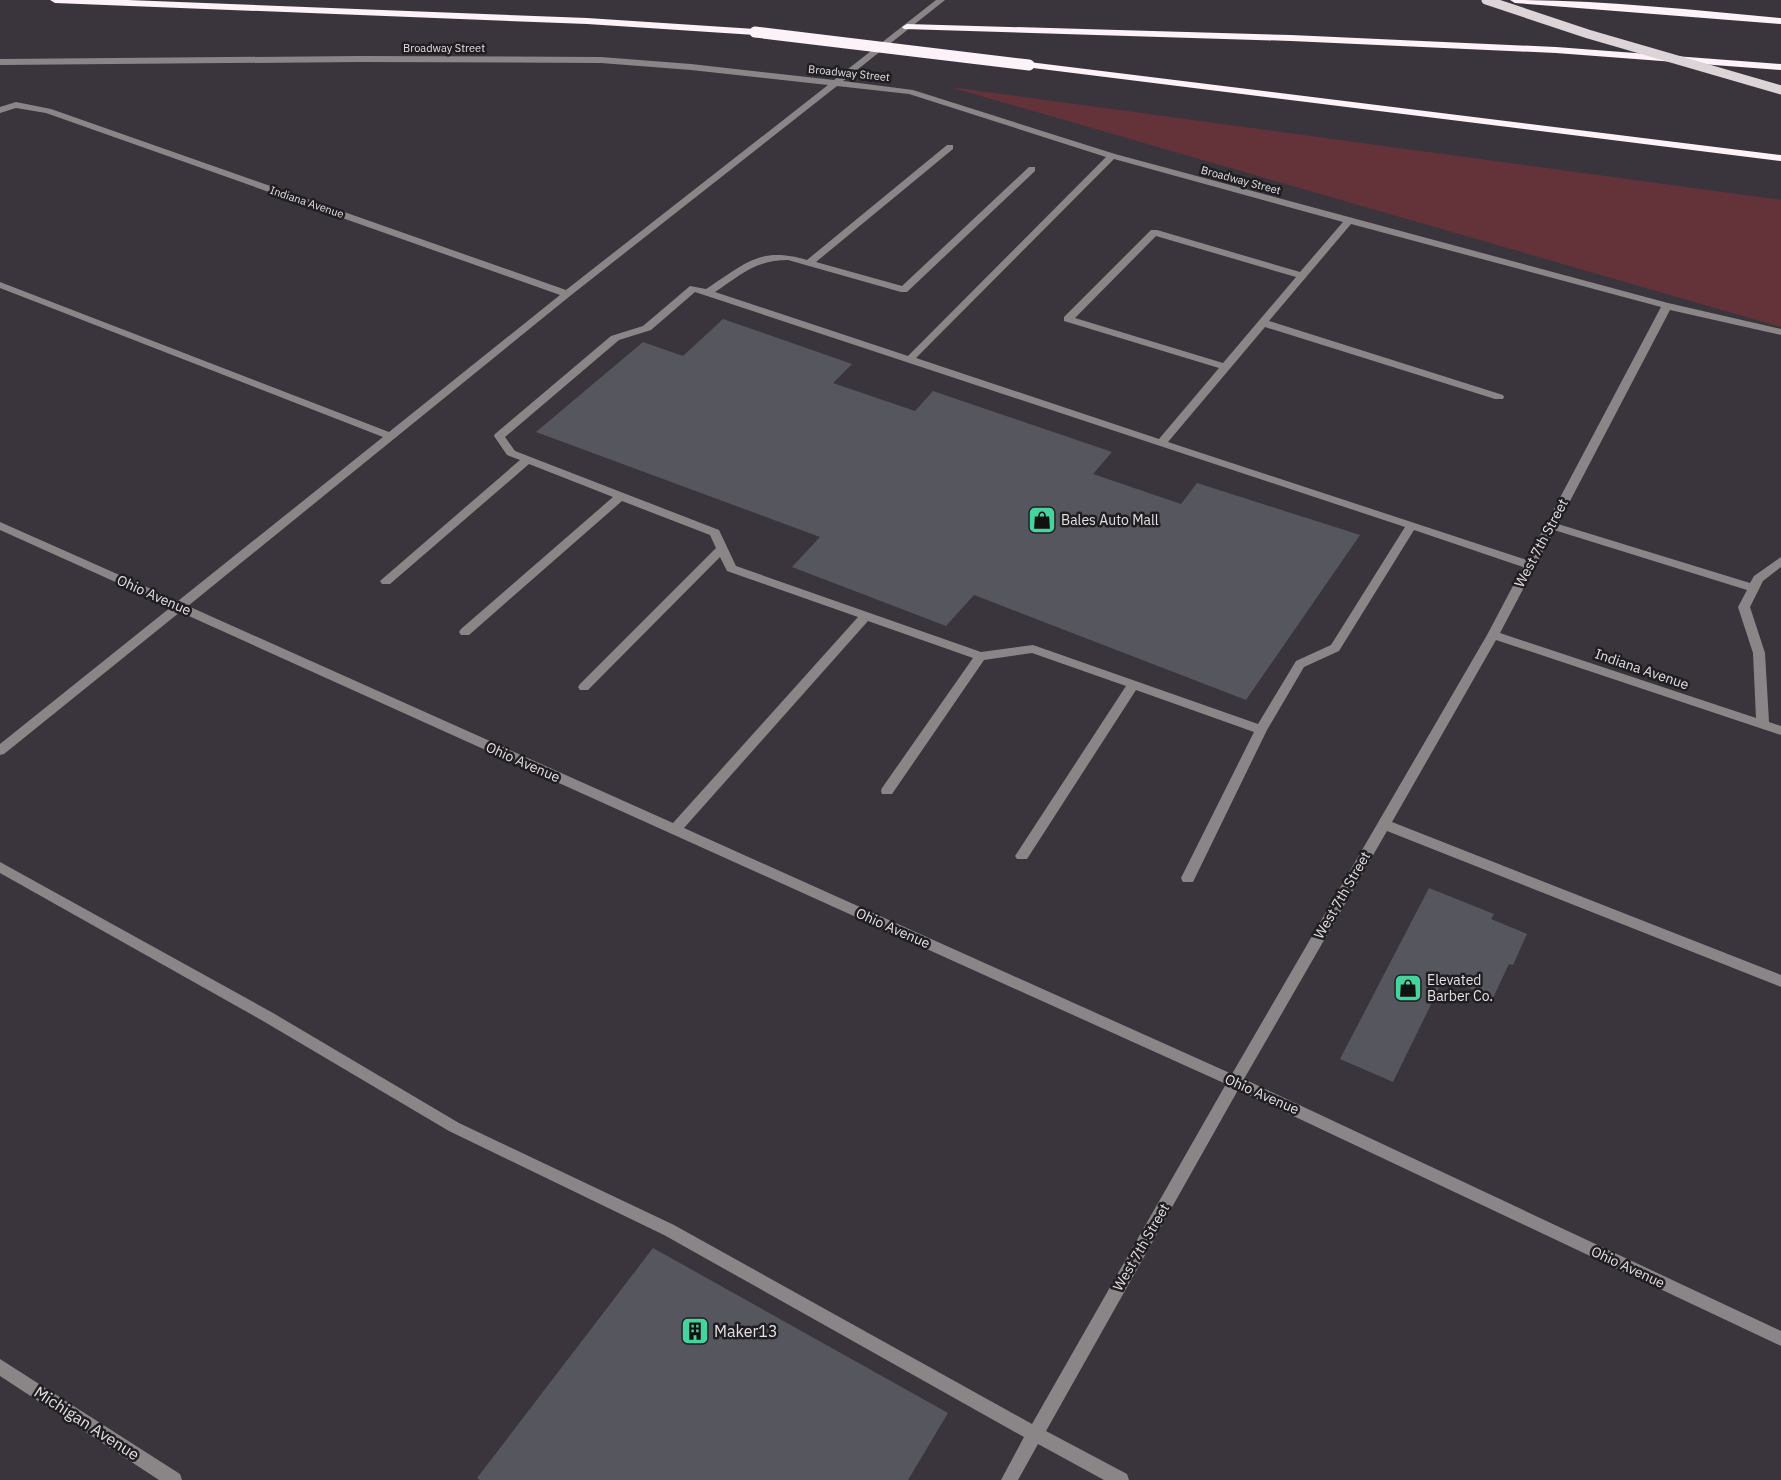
<svg xmlns="http://www.w3.org/2000/svg" width="1781" height="1480" viewBox="0 0 1781 1480" font-family="'IBM Plex Sans',sans-serif">
<rect width="100%" height="100%" fill="#3a353d"/>
<path fill="#643339" d="M950,87L1781,200V327Z"/>
<g fill="#56565f">
<path d="M723,319L852,364L833,383L915,411L933,391L1112,452L1093,474L1181,504L1197,483L1360,535L1246,700L974,595L946,626L792,567L820,537L536,432L643,342L683,356Z"/>
<path d="M1429,888L1494,914L1491,919L1527,934L1513,965L1509,964L1493,998L1444,978L1393,1082L1340,1059Z"/>
<path d="M653,1248L948,1413L908,1480H480L477,1478Z"/>
</g>
<g fill="none" stroke-linecap="round" stroke-linejoin="round">
<g fill="#8a8688" fill-rule="evenodd">
<path d="M936,0H945L843,81L913,90L1115,154L1668,303L1781,329V335L1670,310L1558,524L1750,583L1754,576L1781,557V567L1763,581L1750,607L1765,653L1769,722L1781,726V735L1496,640L1392,822L1781,975V987L1387,831L1244,1079L1781,1331V1346L1238,1090L1046,1431L1127,1474L1129,1480H1104L1038,1444L1018,1480H1001L1024,1437L664,1235L449,1131L263,1021L0,873V862L273,1013L459,1123L674,1225L1032,1424L1226,1084L180,612L4,754L0,755V744L171,607L0,530V522L178,601L383,437L0,288V282L389,432L560,295L46,113L16,108L0,113V107L16,102L51,109L566,290L828,85L691,70L601,63L361,62L0,65V59L361,56L601,57L691,64L834,80ZM837,86L909,94L1106,157L908,356L715,292C741,275 755,260 788,260L901,292H907L1035,171V167H1029L902,286L816,262L953,149V145H947L807,260C759,246 745,264 706,289L690,286L643,326L611,336L495,434L494,436L507,455L520,460L380,581L382,584H390L529,464L613,497L461,629L459,632L461,635H469L622,501L710,535L716,548L580,684L578,687L580,690H588L720,557L727,571L858,617L673,823L188,606L570,296ZM1114,159L1343,222L1300,272L1157,230H1151L1064,317V321L1219,368L1159,439L916,358ZM1351,224L1661,307L1527,560L1168,442L1265,327L1495,399H1503L1504,397L1503,395L1269,321ZM1156,236L1296,277L1223,363L1075,318ZM695,292L1405,527L1331,645L1296,661L1258,724L1033,645L981,652L736,566L719,530L515,451L505,437L619,340L651,330ZM1414,530L1523,567L1487,635L1232,1074L684,828L868,621L973,658L882,788L881,791L882,794H892L984,660L1032,653L1126,686L1017,853L1015,856L1017,859H1027L1136,690L1254,732L1181,878L1183,882H1193L1267,730L1304,667L1339,651ZM1554,530L1747,590L1738,607L1753,653L1756,718L1500,633Z"/>
<path d="M0,1359L180,1474L182,1480H159L0,1376Z"/>
</g>
<g fill="#fdf2f8" fill-rule="evenodd">
<path d="M50,0H128L587,18L755,29L760,32L755,35L587,24L55,3Z"/>
<path d="M1510,0C1601,0 1691,10 1781,18V24L1515,3Z"/>
<path d="M907,24L1291,35L1556,47L1781,64V70L1556,53L1291,41L904,29L902,27Z"/>
<path d="M1029,62L1781,155V161L1025,67V63Z"/>
</g>
<path stroke="#ddd4d8" stroke-width="9" d="M1486,0L1588,34L1781,90"/>
<path stroke="#fdf2f8" stroke-width="11" d="M755,32L1029,65"/>
</g>
<defs>
<g id="shop-square" transform="scale(1.4375)"><rect x="-9" y="-9" width="18" height="18" rx="4" fill="#46d49e" stroke="#201e21"/><path d="M-5-2.5h2.3a2.7 3.5 0 0 1 5.4 0H5L5.5 6h-11ZM-1.5-2.5h3a1.5 2.3 0 0 0-3 0Z" fill="#111"/></g>
<g id="building-square" transform="scale(1.4375)"><rect x="-9" y="-9" width="18" height="18" rx="4" fill="#46d49e" stroke="#201e21"/><path d="M-4-6H4V6H1V3H-1V6H-4ZM-2.5-4.3h1.7v1.8h-1.7ZM.8-4.3h1.7v1.8H.8ZM-2.5-1h1.7V.8h-1.7ZM.8-1h1.7V.8H.8Z" fill="#111"/></g>
</defs>
<g fill-rule="evenodd">
<use href="#shop-square" x="1042" y="520"/>
<use href="#shop-square" x="1408" y="988"/>
<use href="#building-square" x="695" y="1331"/>
</g>
<g text-anchor="middle" stroke-width="5" stroke-linejoin="round" paint-order="stroke">
<g font-size="11" fill="#e3e0e5" stroke="#201e21">
<text x="444" y="52">Broadway Street</text>
<text transform="translate(849 73) rotate(6)" y="4">Broadway Street</text>
<text transform="translate(1241 180) rotate(15)" y="4">Broadway Street</text>
<text transform="translate(307 202) rotate(19)" y="4">Indiana Avenue</text>
</g>
<g font-size="14" fill="#e3e0e5" stroke="#201e21" text-anchor="start">
<text x="1061" y="525">Bales Auto Mall</text>
<text x="1427" y="985">Elevated<tspan x="1427" dy="16">Barber Co.</tspan></text>
</g>
<g font-size="14" fill="#e3e0e5" stroke="#201e21">
<text transform="translate(1541 543) rotate(-62)" y="5">West 7th Street</text>
<text transform="translate(154 595) rotate(24)" y="5">Ohio Avenue</text>
<text transform="translate(1642 669) rotate(19)" y="5">Indiana Avenue</text>
<text transform="translate(523 762) rotate(24)" y="5">Ohio Avenue</text>
<text transform="translate(1342 895) rotate(-60)" y="5">West 7th Street</text>
<text transform="translate(893 928) rotate(24)" y="5">Ohio Avenue</text>
<text transform="translate(1262 1094) rotate(24)" y="5">Ohio Avenue</text>
<text transform="translate(1141 1247) rotate(-60)" y="5">West 7th Street</text>
<text transform="translate(1628 1267) rotate(25)" y="5">Ohio Avenue</text>
</g>
<g font-size="16" fill="#e3e0e5" stroke="#201e21" text-anchor="start">
<text x="714" y="1337">Maker13</text>
</g>
<g font-size="16" fill="#e3e0e5" stroke="#201e21">
<text transform="translate(87 1423) rotate(33)" y="6">Michigan Avenue</text>
</g>
</g>
</svg>
